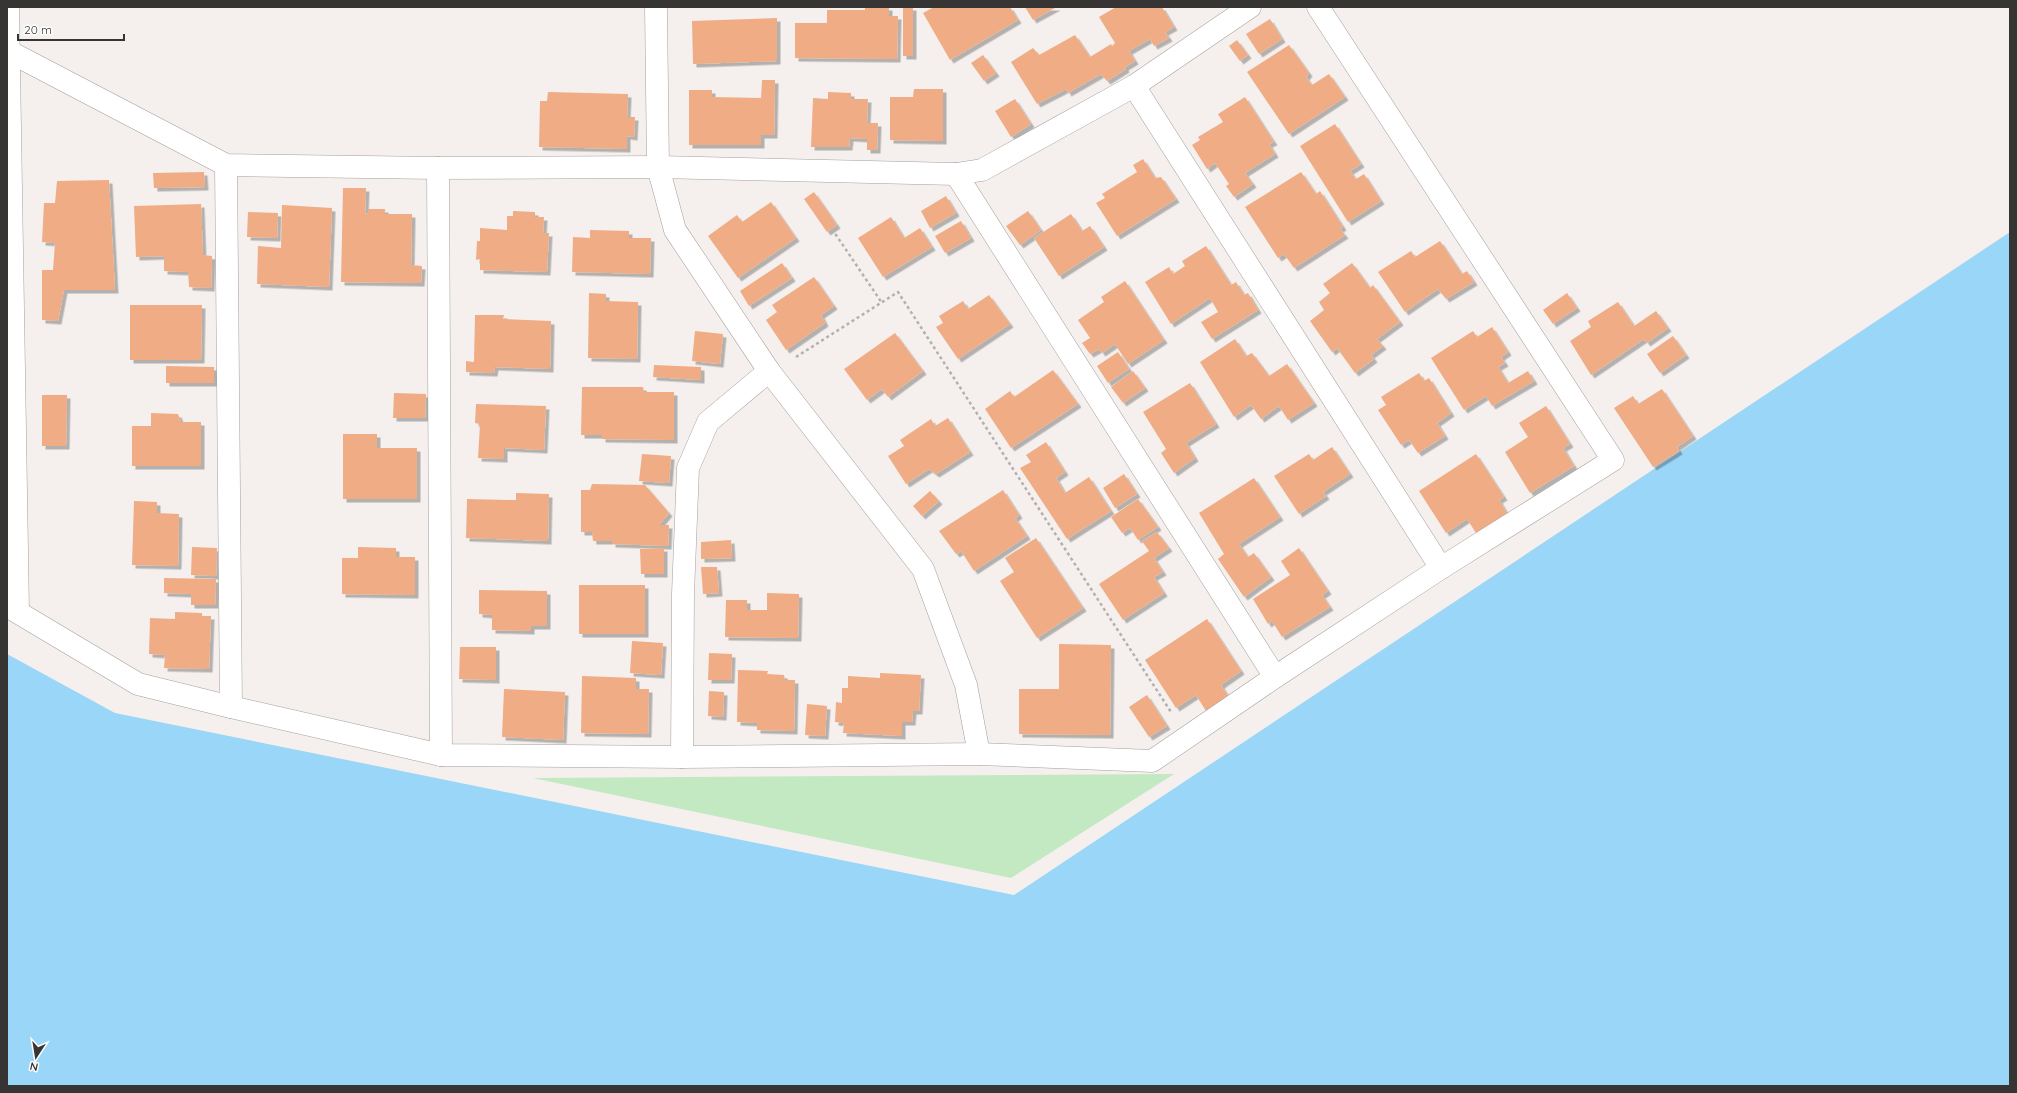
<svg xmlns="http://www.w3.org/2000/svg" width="2017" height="1093" viewBox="0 0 2017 1093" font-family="Quicksand,sans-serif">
<defs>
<filter id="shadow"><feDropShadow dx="3.5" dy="3.5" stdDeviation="0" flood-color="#0004"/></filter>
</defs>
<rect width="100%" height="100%" fill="#f5f0ed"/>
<path fill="#c2e9c1" d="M1174,774L1011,878L533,778L1173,774Z"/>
<path fill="#9ad6f7" d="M2010,232V1086H7V654L115,713L1014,895Z"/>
<g fill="#f0ac85" filter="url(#shadow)">
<path d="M865,7H889V16H898L897,59L795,58V23H827V10H865Z"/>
<rect x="903" y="7" width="10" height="49"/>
<path d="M934,7H1010L1018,20L950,60L923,13Z"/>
<path d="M1025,7H1057L1033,20Z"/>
<path d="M1116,7H1162L1174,27L1165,32L1169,38L1154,46L1150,39L1129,51L1135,61L1125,67L1126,69L1107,81L1101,74L1068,93L1066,89L1037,104L1011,62L1033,48L1039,55L1075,35L1090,57L1111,44L1112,46L1115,43L1099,17Z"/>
<path d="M777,18V61L693,64L692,21Z"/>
<path d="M1270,19L1282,39L1259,54L1246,34Z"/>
<path d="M1237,40L1248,55L1240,61L1229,46Z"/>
<path d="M1289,45L1309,73L1306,77L1312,85L1329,74L1345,97L1289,134L1247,72Z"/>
<path d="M983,55L996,73L984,81L971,63Z"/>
<path d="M762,80H775L774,135H761V145H689V90H712V97L761,98Z"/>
<path d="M914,89H943V141L890,140V97H913Z"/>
<path d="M548,92L628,94L627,117H635L634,137L627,136V149L539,147L540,101H547Z"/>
<path d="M828,92L851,93V99H868L867,123H878L877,150H867V139L850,138L849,147H811L813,98L828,99Z"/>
<path d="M1245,97L1274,142L1269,144L1275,154L1245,173L1253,184L1234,197L1226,186L1229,184L1215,163L1207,169L1192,145L1200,140L1198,137L1223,122L1218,114Z"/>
<path d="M1015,99L1031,124L1011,137L995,111Z"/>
<path d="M1335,124L1361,164L1350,171L1356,179L1364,174L1381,201L1348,222L1300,146Z"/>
<path d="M1143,159L1155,178L1161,177L1176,199L1117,236L1096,203L1105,198L1102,194L1137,172L1133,165Z"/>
<path d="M204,172L205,187L154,188L153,173Z"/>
<path d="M1301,172L1316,194L1320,191L1343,227L1340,229L1345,235L1294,268L1284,254L1278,258L1245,207Z"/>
<path d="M109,180L115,290H64L58,321L42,320V270H53L55,243L42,242L44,203H55L57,181Z"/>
<path d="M343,188H366L365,213L368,214V209H385V214H412L411,265L422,266L421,283L341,282Z"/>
<path d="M814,192L837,225L827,232L804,199Z"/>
<path d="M946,196L956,213L930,228L921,211Z"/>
<path d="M771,202L796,238L738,278L708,236L737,215L742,222Z"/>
<path d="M201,204L203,255L212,256L211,288L189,287L188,272L164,271V256L136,257L134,206Z"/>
<path d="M282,205L332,208L329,287L257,284L258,246L281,248Z"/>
<path d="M513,211L535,212V217H544L543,233H549L547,272L480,270V259L476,260L477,241H480V228L507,230V216H513Z"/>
<path d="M1028,211L1041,230L1020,245L1006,226Z"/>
<path d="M248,212L278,213L277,238L247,237Z"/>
<path d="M1071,214L1082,231L1090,226L1104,247L1059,276L1034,238Z"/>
<path d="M891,217L904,238L920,228L932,247L883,277L858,238Z"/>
<path d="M961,221L971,238L945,253L935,236Z"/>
<path d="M590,230L629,231V238H651L650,274L572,272L573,237L590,238Z"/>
<path d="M1440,241L1462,274L1467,271L1474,282L1446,299L1438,289L1405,312L1378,272L1411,251L1415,257Z"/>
<path d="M1206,246L1231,285L1236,282L1244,295L1248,293L1258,310L1212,339L1201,322L1218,312L1210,298L1171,324L1145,282L1169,267L1173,274L1185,266L1182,261Z"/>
<path d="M782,263L792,278L749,306L740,291Z"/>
<path d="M1352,263L1370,288L1373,285L1400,322L1377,339L1383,346L1371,355L1374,359L1355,373L1337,348L1332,352L1310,321L1324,310L1319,302L1330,293L1323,284Z"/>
<path d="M814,277L834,306L821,315L825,323L786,350L766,320L777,312L772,305Z"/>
<path d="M1125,281L1164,340L1128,364L1115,344L1102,353L1099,349L1090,354L1082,343L1090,338L1078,320L1104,302L1101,297Z"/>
<path d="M589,293L606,294V301L638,302L637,359L588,358Z"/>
<path d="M1567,293L1577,308L1553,324L1543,310Z"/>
<path d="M989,295L1010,324L958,359L936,327L943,323L939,316L963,301L968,309Z"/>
<path d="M1618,302L1634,326L1656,311L1668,328L1647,343L1644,339L1591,375L1570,341L1591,327L1588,321Z"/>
<path d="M130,305H202L201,360H130Z"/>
<path d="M475,315H504L503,319L551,321L550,369L495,367L494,373L466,372V361L474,362Z"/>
<path d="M1492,327L1508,352L1501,357L1505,363L1498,367L1508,383L1528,371L1534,381L1492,406L1486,396L1464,410L1431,358L1473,331L1477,337Z"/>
<path d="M695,331L723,334L720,364L692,361Z"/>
<path d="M895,333L923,371L888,397L882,389L867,400L844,369Z"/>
<path d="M1673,336L1686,355L1660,373L1647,354Z"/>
<path d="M1235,339L1246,356L1252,353L1269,376L1287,364L1314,403L1288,420L1279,406L1261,419L1251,405L1234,417L1200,362Z"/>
<path d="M1118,352L1129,369L1108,383L1097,366Z"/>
<path d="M654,365L701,367V380L653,377Z"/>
<path d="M166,366L214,367V383H166Z"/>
<path d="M1053,370L1078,404L1011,448L985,409L1010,391L1014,397Z"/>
<path d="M1133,371L1145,388L1123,403L1111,387Z"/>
<path d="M1419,373L1424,381L1429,378L1451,413L1437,423L1445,436L1418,453L1409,440L1401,445L1378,410L1386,405L1381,397Z"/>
<path d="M1190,383L1216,424L1186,443L1195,458L1174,473L1161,453L1166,449L1143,412Z"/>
<path d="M582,387H643L644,392H674V440L602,439V435H581Z"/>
<path d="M1662,389L1693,436L1677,447L1679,451L1653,467L1614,408L1633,396L1638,404Z"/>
<path d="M394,393L426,394L425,418H393Z"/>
<path d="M42,395H67L66,446H42Z"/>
<path d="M476,404L546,406L544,450L504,448V459L478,458L480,424L475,423Z"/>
<path d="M1546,406L1570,444L1563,448L1574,466L1530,493L1505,452L1528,437L1519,423Z"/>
<path d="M151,413L178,414L181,422H201V466H132V426H151Z"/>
<path d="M948,418L970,452L936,474L929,469L906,484L888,456L904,446L900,440L931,419L935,426Z"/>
<path d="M343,434H377V448H417V499H343Z"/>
<path d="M1046,442L1065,472L1056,478L1065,493L1089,477L1111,511L1067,539L1020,468L1031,462L1026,455Z"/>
<path d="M1332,447L1350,474L1323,492L1326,496L1299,514L1274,476L1309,454L1313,460Z"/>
<path d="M642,454L671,456L669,483L639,481Z"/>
<path d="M1476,454L1504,497L1499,500L1507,513L1476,533L1467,519L1446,533L1419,491Z"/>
<path d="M1124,474L1137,494L1115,508L1103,488Z"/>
<path d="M1254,478L1280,517L1239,544L1248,557L1254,553L1271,577L1244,597L1218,559L1224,554L1199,513Z"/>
<path d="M592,484L645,485L669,513L659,525H669L668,546L612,544V541H593L592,532H581V490H590Z"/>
<path d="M1003,490L1019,515L1015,518L1027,536L974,571L961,551L956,554L939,531Z"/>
<path d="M930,491L939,501L922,516L913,506Z"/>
<path d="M516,493L549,494L548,541L466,538L467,499L516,500Z"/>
<path d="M1138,499L1158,527L1138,540L1130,528L1122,533L1111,517Z"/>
<path d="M134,501L157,502V513L179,514L178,566L132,565Z"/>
<path d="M1157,532L1169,548L1154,558L1163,572L1154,577L1164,593L1123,620L1099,584L1149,551L1142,541Z"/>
<path d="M1036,538L1083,608L1037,638L1000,581L1014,572L1005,558Z"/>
<path d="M731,540L732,558L701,559V542Z"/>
<path d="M192,547L217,548L216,576L191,575Z"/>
<path d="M358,547L396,548V557H415V595L342,594V558H358Z"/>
<path d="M664,548V574H641L640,549Z"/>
<path d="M1299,548L1328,591L1322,595L1330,607L1282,637L1272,621L1268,624L1253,599L1290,575L1281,561Z"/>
<path d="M701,567H717L719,593L703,594Z"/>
<path d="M164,578L216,579L215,605H191V594L164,593Z"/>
<rect x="579" y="585" width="66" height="49"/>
<path d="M479,590L547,591V626H531V631L492,630V615L479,614Z"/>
<path d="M767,593L799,594L798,638L725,637L726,600H747V610H767Z"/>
<path d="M175,612L202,613V616H211L209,669L164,668L165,655L149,654L150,618L175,619Z"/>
<path d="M1207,619L1241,671L1221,685L1228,696L1206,711L1196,695L1176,708L1145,660Z"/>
<path d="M632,641L663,643L661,675L630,673Z"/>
<path d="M1059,644L1111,645L1110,735L1019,734V689H1059Z"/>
<path d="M460,647H496V680L459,679Z"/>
<path d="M709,653L732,654L731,680H708Z"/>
<path d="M738,670L768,671L767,674L784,675L785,680H795L794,731L757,730V723L737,722Z"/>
<path d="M880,673L921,675L919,711H913L912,722H902V736L843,733L844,723L835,722L836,702L842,703V688H848V676L880,678Z"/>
<path d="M582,676L636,678V689H649L648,734L581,733Z"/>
<path d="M504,689L565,692L563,740L502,737Z"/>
<path d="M709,691L724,692L723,717L708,716Z"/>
<path d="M1147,695L1167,726L1149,737L1129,707Z"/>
<path d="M807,704L827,706L825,736L805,735Z"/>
</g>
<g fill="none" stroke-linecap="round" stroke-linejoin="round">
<g stroke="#a5a09d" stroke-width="23">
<g id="street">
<path d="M8,7L18,612"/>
<path d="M656,7L658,167L675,230L769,371L923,569L966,685L979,754"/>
<path d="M8,51L226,165L438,168L658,167L956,174L982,170L1134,86L1250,7"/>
<path d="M1134,86L1441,568"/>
<path d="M226,165L231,707"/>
<path d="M438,168L441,755"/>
<path d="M956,174L1275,677"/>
<path d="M7,606L138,684L231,707L441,755L682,757L979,754L1152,761L1275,677L1441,568L1613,460L1318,7"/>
<path d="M682,757L683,594L688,468L708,422L769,371"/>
</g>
</g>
<g stroke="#b3b0ad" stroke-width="2.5" stroke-dasharray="3 3" stroke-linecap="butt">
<path d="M832,229L882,303"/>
<path d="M796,357L898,292L1171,712"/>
</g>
<use href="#street" stroke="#fff" stroke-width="22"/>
</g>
<rect width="2017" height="1093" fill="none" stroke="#373534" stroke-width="16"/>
<g transform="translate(36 1057) rotate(192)" stroke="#fefefe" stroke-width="3" paint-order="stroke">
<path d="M0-3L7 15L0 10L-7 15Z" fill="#373534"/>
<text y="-6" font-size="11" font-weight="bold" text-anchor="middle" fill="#373534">N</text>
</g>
<path d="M18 34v6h106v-6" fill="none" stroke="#373534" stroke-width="2"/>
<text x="24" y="34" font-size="12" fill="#373534" stroke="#fefefe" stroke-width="3" paint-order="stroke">20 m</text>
</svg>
